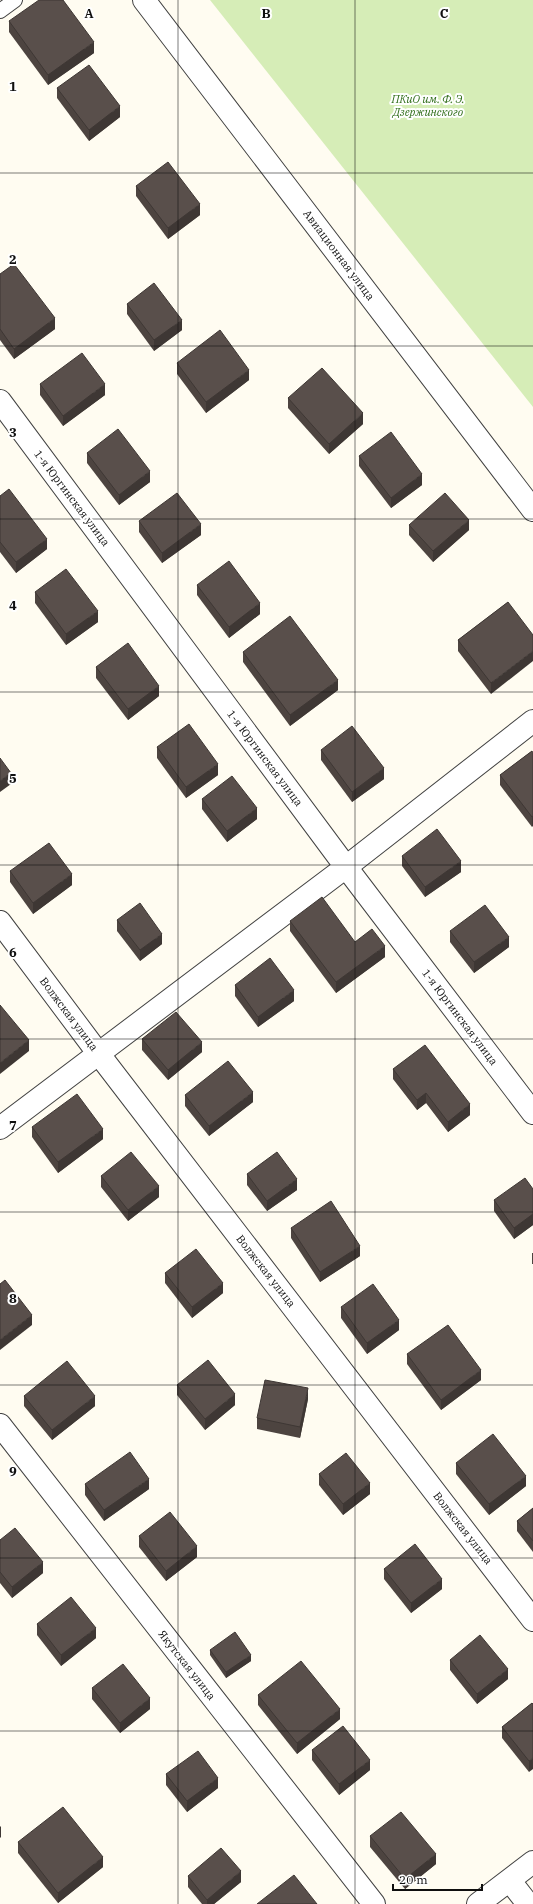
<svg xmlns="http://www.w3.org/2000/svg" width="533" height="1904" viewBox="0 0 533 1904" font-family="'IBM Plex Serif',serif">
<rect width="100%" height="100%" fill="#fffcf1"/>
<path fill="#d6edb7" d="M210,0H533V407Z"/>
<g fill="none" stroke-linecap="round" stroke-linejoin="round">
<g stroke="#424242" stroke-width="16">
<path id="lane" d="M0,11L15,0"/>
</g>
<g stroke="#424242" stroke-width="24">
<g id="street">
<path d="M144,0L533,510"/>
<path d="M0,401L346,867L533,1113"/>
<path d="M0,922L98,1053L533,1620"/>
<path d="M0,1128L346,867L533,721"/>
<path d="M0,1425L374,1904"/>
<path d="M510,1881L528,1904"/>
<path d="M478,1904L533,1862"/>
</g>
</g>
<use href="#lane" stroke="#fff" stroke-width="14"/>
<use href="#street" stroke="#fff" stroke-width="22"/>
</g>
<g fill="#4d4440">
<path d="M9,21L94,53L48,85L9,32Z"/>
<path d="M57,88L120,117L89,141L57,98Z"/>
<path d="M136,186L200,215L168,239L136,196Z"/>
<path d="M0,274L55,329L14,359L0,340Z"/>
<path d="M127,304L182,330L154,351L127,314Z"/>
<path d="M177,363L249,380L206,413L177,374Z"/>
<path d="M40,384L105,395L63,426L40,395Z"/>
<path d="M288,398L363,424L329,454L288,408Z"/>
<path d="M87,453L150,482L119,505L87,463Z"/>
<path d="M359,456L422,485L391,508L359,466Z"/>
<path d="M0,496L47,549L16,573L0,552Z"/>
<path d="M139,521L201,535L162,563L139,532Z"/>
<path d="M409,525L469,530L433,562L409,535Z"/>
<path d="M197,585L260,614L229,638L197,595Z"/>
<path d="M35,592L98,622L66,645L35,603Z"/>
<path d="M508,602L491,694L458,651V640Z"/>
<path d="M243,652L338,690L290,726L243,662Z"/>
<path d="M96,667L159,696L128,720L96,678Z"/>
<path d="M157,747L218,775L186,798L157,758Z"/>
<path d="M321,750L384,779L352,802L321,760Z"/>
<path d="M532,751V827L500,785V775Z"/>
<path d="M202,799L257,819L227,842L202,809Z"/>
<path d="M402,856L461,872L425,897L402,866Z"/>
<path d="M10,871L72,885L33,914L10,882Z"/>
<path d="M117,920L162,944L140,961L117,931Z"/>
<path d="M290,921L355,942L385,957L336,993L290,931Z"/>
<path d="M450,931L509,947L474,973L450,942Z"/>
<path d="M235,985L294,1001L258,1027L235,996Z"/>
<path d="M142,1039L202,1052L168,1080L142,1050Z"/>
<path d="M393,1069L470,1115L448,1132L426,1103L417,1110L393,1079Z"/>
<path d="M185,1095L253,1102L209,1136L185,1106Z"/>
<path d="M32,1127L103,1139L58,1173L32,1137Z"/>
<path d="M247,1174L297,1190L267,1211L247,1185Z"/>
<path d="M101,1176L159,1197L128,1221L101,1187Z"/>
<path d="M533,1189V1225L514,1239L494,1211V1200Z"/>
<path d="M291,1228L360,1256L320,1282L291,1238Z"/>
<rect x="532" y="1253" width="1" height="11"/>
<path d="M165,1273L223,1293L192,1318L165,1283Z"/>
<path d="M341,1307L399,1330L367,1354L341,1318Z"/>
<path d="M407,1354L481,1380L441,1410L407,1364Z"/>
<path d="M177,1385L235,1405L205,1430L177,1395Z"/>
<path d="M24,1396L95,1406L52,1440L24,1406Z"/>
<path d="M308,1399L300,1438L257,1429V1418Z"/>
<path d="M456,1463L526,1486L489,1515L456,1474Z"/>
<path d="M319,1474L370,1494L343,1515L319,1485Z"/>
<path d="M85,1484L149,1489L104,1521L85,1495Z"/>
<path d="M533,1508V1552L517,1531V1521Z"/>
<path d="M139,1536L197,1557L166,1581L139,1547Z"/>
<path d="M0,1540L43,1573L12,1598L0,1583Z"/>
<path d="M384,1569L442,1589L411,1613L384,1579Z"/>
<path d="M37,1624L96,1638L61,1666L37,1635Z"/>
<path d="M210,1650L251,1661L226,1678L210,1655Z"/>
<path d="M450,1660L508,1679L477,1704L450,1670Z"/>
<path d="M92,1688L150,1709L120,1733L92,1699Z"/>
<path d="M258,1695L340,1719L297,1754L258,1705Z"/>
<path d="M532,1703L529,1772L502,1738V1727Z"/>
<path d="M312,1750L370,1770L339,1795L312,1760Z"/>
<path d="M166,1774L218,1788L187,1812L166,1785Z"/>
<path d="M370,1836L436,1864L405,1889L370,1847Z"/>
<path d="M18,1842L103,1867L58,1903L18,1853Z"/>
<path d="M188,1876L241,1882L214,1904H202L188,1887Z"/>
</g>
<g fill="#3e3734">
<path d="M94,42V53L48,85V75Z"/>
<path d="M120,106V117L89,141V130Z"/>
<path d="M200,204V215L168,239V228Z"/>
<path d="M55,318V329L14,359V349Z"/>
<path d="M182,320V330L154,351V340Z"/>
<path d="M249,370V380L206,413V402Z"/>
<path d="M105,384V395L63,426V416Z"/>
<path d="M363,413V424L329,454V444Z"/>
<path d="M150,471V482L119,505V495Z"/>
<path d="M422,474V485L391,508V498Z"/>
<path d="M469,520V530L433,562V551Z"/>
<path d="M201,524V535L162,563V553Z"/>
<path d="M47,539V549L16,573V562Z"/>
<path d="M260,603V614L229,638V627Z"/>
<path d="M98,611V622L66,645V634Z"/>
<path d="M533,651V661L491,694V683Z"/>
<path d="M338,680V690L290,726V715Z"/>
<path d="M159,686V696L128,720V709Z"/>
<path d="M218,764V775L186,798V787Z"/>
<path d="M384,768V779L352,802V792Z"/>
<path d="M11,773V784L0,792V781Z"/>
<path d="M257,808V819L227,842V831Z"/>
<path d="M533,816V826L532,827V817Z"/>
<path d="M461,861V872L425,897V887Z"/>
<path d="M72,874V885L33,914V903Z"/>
<path d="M162,934V944L140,961V950Z"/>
<path d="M509,937V947L474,973V962Z"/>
<path d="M385,946V957L336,993V982Z"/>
<path d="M294,990V1001L258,1027V1017Z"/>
<path d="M29,1040V1051L0,1074V1063Z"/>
<path d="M202,1042V1052L168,1080V1070Z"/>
<path d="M253,1092V1102L209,1136V1126Z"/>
<path d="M426,1093V1103L417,1110V1100Z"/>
<path d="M470,1104V1115L448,1132V1122Z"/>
<path d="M103,1129V1139L58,1173V1162Z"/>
<path d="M297,1179V1190L267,1211V1201Z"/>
<path d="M159,1186V1197L128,1221V1210Z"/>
<path d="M533,1214V1225L514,1239V1228Z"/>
<path d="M360,1246V1256L320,1282V1272Z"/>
<path d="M223,1283V1293L192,1318V1307Z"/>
<path d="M32,1315V1325L0,1350V1340Z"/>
<path d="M399,1320V1330L367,1354V1343Z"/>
<path d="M481,1370V1380L441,1410V1400Z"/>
<path d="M308,1388V1399L300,1438V1427Z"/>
<path d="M235,1394V1405L205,1430V1419Z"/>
<path d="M95,1396V1406L52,1440V1430Z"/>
<path d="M526,1476V1486L489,1515V1504Z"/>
<path d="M149,1479V1489L104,1521V1510Z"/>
<path d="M370,1483V1494L343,1515V1504Z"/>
<path d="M197,1546V1557L166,1581V1571Z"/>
<path d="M43,1562V1573L12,1598V1587Z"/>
<path d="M442,1579V1589L411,1613V1603Z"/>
<path d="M96,1628V1638L61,1666V1655Z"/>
<path d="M251,1655V1661L226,1678V1672Z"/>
<path d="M508,1669V1679L477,1704V1694Z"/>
<path d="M150,1698V1709L120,1733V1723Z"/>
<path d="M340,1709V1719L297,1754V1743Z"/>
<path d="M533,1758V1769L529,1772V1761Z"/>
<path d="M370,1760V1770L339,1795V1784Z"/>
<path d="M218,1778V1788L187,1812V1801Z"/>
<path d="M1,1826V1837L0,1838V1827Z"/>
<path d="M436,1854V1864L405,1889V1879Z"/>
<path d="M103,1857V1867L58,1903V1893Z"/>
<path d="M241,1871V1882L214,1904H207V1900Z"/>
</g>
<g fill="#594f4b" stroke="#3e3734">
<path d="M39,0H63L94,42L48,75L9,21Z"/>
<path d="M89,65L120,106L89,130L57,88Z"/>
<path d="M168,162L200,204L168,228L136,186Z"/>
<path d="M14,264L55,318L14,349L0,329V274Z"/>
<path d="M154,283L182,320L154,340L127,304Z"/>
<path d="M220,330L249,370L206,402L177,363Z"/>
<path d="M82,353L105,384L63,416L40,384Z"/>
<path d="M322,368L363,413L329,444L288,398Z"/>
<path d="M118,429L150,471L119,495L87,453Z"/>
<path d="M391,432L422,474L391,498L359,456Z"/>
<path d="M9,489L47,539L16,562L0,542V496Z"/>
<path d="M177,493L201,524L162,553L139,521Z"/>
<path d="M445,493L469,520L433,551L409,525Z"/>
<path d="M229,561L260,603L229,627L197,585Z"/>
<path d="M66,569L98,611L66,634L35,592Z"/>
<path d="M508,602L533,635V651L491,683L458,640Z"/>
<path d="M290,616L338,680L290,715L243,652Z"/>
<path d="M128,643L159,686L128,709L96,667Z"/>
<path d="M189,724L218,764L186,787L157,747Z"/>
<path d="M352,726L384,768L352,792L321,750Z"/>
<path d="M532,751L533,753V816L532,817L500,775Z"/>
<path d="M0,758L11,773L0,781Z"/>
<path d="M232,776L257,808L227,831L202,799Z"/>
<path d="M437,829L461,861L425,887L402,856Z"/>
<path d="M49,843L72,874L33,903L10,871Z"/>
<path d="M322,897L355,942L372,929L385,946L336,982L290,921Z"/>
<path d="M140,903L162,934L140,950L117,920Z"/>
<path d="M485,905L509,937L474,962L450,931Z"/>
<path d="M270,958L294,990L258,1017L235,985Z"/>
<path d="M0,1005L29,1040L0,1063Z"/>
<path d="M176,1012L202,1042L168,1070L142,1039Z"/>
<path d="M425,1045L470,1104L448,1122L426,1093L417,1100L393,1069Z"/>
<path d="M228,1061L253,1092L209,1126L185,1095Z"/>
<path d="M77,1094L103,1129L58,1162L32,1127Z"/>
<path d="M131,1152L159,1186L128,1210L101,1176Z"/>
<path d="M277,1152L297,1179L267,1201L247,1174Z"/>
<path d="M525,1178L533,1189V1214L514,1228L494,1200Z"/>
<path d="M331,1201L360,1246L320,1272L291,1228Z"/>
<path d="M196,1249L223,1283L192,1307L165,1273Z"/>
<path d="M5,1280L32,1315L0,1340V1284Z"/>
<path d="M373,1284L399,1320L367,1343L341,1307Z"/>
<path d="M448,1325L481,1370L441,1400L407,1354Z"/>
<path d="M208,1360L235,1394L205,1419L177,1385Z"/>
<path d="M67,1361L95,1396L52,1430L24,1396Z"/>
<path d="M265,1380L308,1388L300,1427L257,1418Z"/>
<path d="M493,1434L526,1476L489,1504L456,1463Z"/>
<path d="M130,1452L149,1479L104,1510L85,1484Z"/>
<path d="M346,1453L370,1483L343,1504L319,1474Z"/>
<path d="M533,1508V1541L517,1521Z"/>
<path d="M170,1512L197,1546L166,1571L139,1536Z"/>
<path d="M15,1528L43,1562L12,1587L0,1572V1540Z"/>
<path d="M415,1544L442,1579L411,1603L384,1569Z"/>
<path d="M71,1597L96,1628L61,1655L37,1624Z"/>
<path d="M235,1632L251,1655L226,1672L210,1650Z"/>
<path d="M480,1635L508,1669L477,1694L450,1660Z"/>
<path d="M301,1661L340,1709L297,1743L258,1695Z"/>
<path d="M123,1664L150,1698L120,1723L92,1688Z"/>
<path d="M532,1703L533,1704V1758L529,1761L502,1727Z"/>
<path d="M343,1726L370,1760L339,1784L312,1750Z"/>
<path d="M198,1751L218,1778L187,1801L166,1774Z"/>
<path d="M63,1807L103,1857L58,1893L18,1842Z"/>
<path d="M401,1812L436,1854L405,1879L370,1836Z"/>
<path d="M221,1848L241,1871L207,1900L188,1876Z"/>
<path d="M294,1875L317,1904H257Z"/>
</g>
<path fill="none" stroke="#0f0f0f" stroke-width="1" stroke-opacity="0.55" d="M178,0V1904M355,0V1904M0,173H533M0,346H533M0,519H533M0,692H533M0,865H533M0,1039H533M0,1212H533M0,1385H533M0,1558H533M0,1731H533"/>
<g text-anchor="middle" stroke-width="4" stroke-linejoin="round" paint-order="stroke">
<g font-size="11" font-style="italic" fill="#2f6d19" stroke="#fff">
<text x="428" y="103">ПКиО им. Ф. Э.<tspan x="428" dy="13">Дзержинского</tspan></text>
</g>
<g font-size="11" fill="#0f0f0f" stroke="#fff">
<text transform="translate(339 255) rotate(53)" y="4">Авиационная улица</text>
<text transform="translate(72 498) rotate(53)" y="4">1-я Юргинская улица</text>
<text transform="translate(265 758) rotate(53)" y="4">1-я Юргинская улица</text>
<text transform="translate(69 1014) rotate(53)" y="4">Волжская улица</text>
<text transform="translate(460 1017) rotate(53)" y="4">1-я Юргинская улица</text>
<text transform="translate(266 1271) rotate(52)" y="4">Волжская улица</text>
<text transform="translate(463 1528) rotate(52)" y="4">Волжская улица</text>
<text transform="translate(187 1665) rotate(52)" y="4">Якутская улица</text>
</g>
</g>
<g font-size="13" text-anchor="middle" font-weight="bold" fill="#0f0f0f" stroke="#fff" stroke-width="4" stroke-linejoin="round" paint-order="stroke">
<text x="89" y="18">A</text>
<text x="266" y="18">B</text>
<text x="444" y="18">C</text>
<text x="13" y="91">1</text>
<text x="13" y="264">2</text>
<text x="13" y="437">3</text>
<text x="13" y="610">4</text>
<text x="13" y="783">5</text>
<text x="13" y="957">6</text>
<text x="13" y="1130">7</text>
<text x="13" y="1303">8</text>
<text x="13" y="1476">9</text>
</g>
<path d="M393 1884v6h89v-6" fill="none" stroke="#0f0f0f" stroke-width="2"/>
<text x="399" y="1884" font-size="12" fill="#0f0f0f" stroke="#ffffff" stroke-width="3" paint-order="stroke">20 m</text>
</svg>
